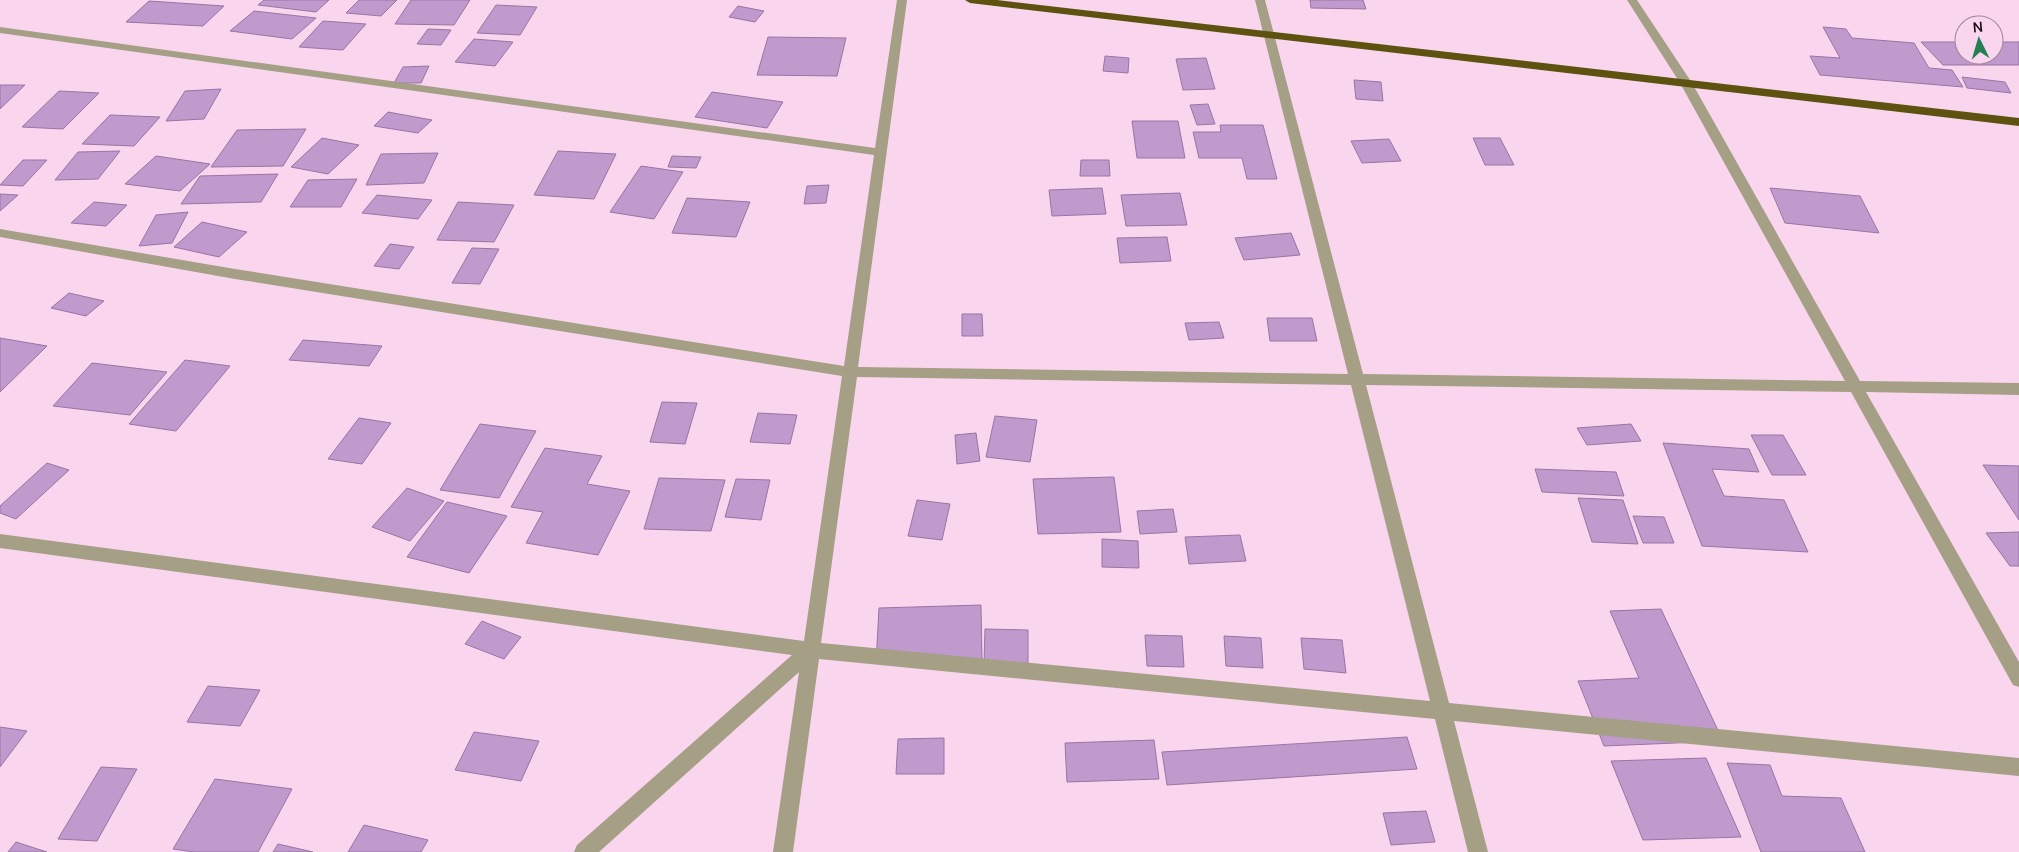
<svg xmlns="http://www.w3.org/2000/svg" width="2019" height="852" viewBox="0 0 2019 852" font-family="Manrope,sans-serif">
<rect width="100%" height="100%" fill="#f9d6ee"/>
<g fill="#c09acc" stroke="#9974a4">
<path d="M264,0H329L316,12L258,5Z"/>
<path d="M359,0H397L381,16L346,13Z"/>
<path d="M411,0H470L454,25L395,24Z"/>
<path d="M1310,0H1363L1366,9L1311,8Z"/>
<path d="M149,1L224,6L203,26L126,22Z"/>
<path d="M496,5L537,7L520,35L477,33Z"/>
<path d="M738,6L764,11L755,22L729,17Z"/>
<path d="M254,11L316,18L292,39L230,31Z"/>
<path d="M323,21L366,24L343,50L299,47Z"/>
<path d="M1823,27L1846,29L1852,38L1914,43L1929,68L1952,70L1963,87L1820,75L1810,56L1840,58Z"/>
<path d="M428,29L451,30L441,45L417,44Z"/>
<path d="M768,37L846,38L837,76L757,75Z"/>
<path d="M474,39L513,42L495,66L455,62Z"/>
<path d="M1921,42H1964V55H1994V42H2019V65H1943Z"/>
<path d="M1105,56L1129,58L1128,73L1103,71Z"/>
<path d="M1206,58L1215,89L1183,90L1176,59Z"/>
<path d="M429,66L421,83H394L403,67Z"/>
<path d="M1962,77L2005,82L2011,93L1967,88Z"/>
<path d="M1354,80L1381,82L1383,101L1356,99Z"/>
<path d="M0,85H25L0,109Z"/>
<path d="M221,89L204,119L166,121L185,91Z"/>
<path d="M59,91L99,93L63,129L22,127Z"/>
<path d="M712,92L783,102L767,128L695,117Z"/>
<path d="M1208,104L1215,124L1197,125L1190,105Z"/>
<path d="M388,112L432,120L418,133L374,126Z"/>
<path d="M110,115L160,117L134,146L82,144Z"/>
<path d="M1132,121H1178L1185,158H1137Z"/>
<path d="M1220,125H1263L1277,179H1247L1242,158H1199L1193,132H1221Z"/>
<path d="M306,129L283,166L211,167L237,130Z"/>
<path d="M322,138L359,145L328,174L291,167Z"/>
<path d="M1473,138H1500L1514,165H1485Z"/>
<path d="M1389,139L1401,161L1362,163L1351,141Z"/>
<path d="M120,151L98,179L55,180L78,152Z"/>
<path d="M558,151L616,154L594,199L534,195Z"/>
<path d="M438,153L424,183L366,185L381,154Z"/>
<path d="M156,156L210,164L180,191L125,184Z"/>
<path d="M672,156L701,157L696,168L668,167Z"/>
<path d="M23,160H47L23,186L0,185Z"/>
<path d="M1081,160H1109L1110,176H1080Z"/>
<path d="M641,166L683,172L654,219L610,212Z"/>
<path d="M278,174L261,202L181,204L200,176Z"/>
<path d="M357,179L341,207H290L308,180Z"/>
<path d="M829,185L826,203L804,204L807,186Z"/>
<path d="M1102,188L1106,214L1052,216L1049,190Z"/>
<path d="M1770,188L1860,196L1879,233L1785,223Z"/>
<path d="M1180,193L1187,225L1126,226L1121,195Z"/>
<path d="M0,194L18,195L0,211Z"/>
<path d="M377,195L432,200L418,219L362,213Z"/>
<path d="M687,198L750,202L736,237L672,233Z"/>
<path d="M94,202L127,205L106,226L71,223Z"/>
<path d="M458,202L514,205L494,242L437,240Z"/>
<path d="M188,212L172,243L139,246L156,215Z"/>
<path d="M202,222L247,232L219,257L174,247Z"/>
<path d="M1291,233L1300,255L1244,260L1235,238Z"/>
<path d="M1167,237L1171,261L1120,263L1117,238Z"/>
<path d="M390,244L414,247L399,269L374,266Z"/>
<path d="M472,248L499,249L480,284L452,283Z"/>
<path d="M69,293L104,301L86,316L51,308Z"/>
<path d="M962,314H982L983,336H962Z"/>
<path d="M1267,318H1312L1317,341H1270Z"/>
<path d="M1219,322L1224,338L1189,340L1185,323Z"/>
<path d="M0,338L47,346L0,392Z"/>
<path d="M303,340L382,346L369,366L289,360Z"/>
<path d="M185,360L230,366L176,431L129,424Z"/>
<path d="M92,363L167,372L130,415L53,406Z"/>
<path d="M662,402L697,403L685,444L650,442Z"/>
<path d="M758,413L797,415L790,444L750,442Z"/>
<path d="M995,416L1037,420L1030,462L986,457Z"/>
<path d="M359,418L391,423L362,464L328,459Z"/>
<path d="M480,424L536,431L499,498L440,490Z"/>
<path d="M1631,424L1641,441L1587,445L1577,428Z"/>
<path d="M976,433L980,461L957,464L955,435Z"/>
<path d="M1751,435H1783L1806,475H1772Z"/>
<path d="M1663,443L1749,449L1759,472L1712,469L1724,496L1784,500L1808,552L1702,546Z"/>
<path d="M545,448L602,456L587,484L630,491L598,555L526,543L543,512L511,507Z"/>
<path d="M47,463L69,470L16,519L0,513V506Z"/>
<path d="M1983,465L2019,466V520Z"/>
<path d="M1535,469L1616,472L1624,496L1542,492Z"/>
<path d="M1114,477L1121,532L1038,534L1033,479Z"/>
<path d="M659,478L725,480L711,531L644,529Z"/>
<path d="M736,479L770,480L761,520L725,517Z"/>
<path d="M407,488L444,501L410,541L372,527Z"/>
<path d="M1578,498L1623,500L1638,544L1592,542Z"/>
<path d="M917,500L950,504L942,540L908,536Z"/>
<path d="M447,502L507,516L469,573L407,557Z"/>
<path d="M1173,509L1177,532L1140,534L1137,511Z"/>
<path d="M1633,516L1664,517L1674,543H1643Z"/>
<path d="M2019,532V566H2010L1986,533Z"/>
<path d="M1240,535L1246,561L1189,564L1185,537Z"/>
<path d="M1102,539L1138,541L1139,568L1102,567Z"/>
<path d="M981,605L982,661L876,663L879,608Z"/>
<path d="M1661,609L1723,741L1604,746L1578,681L1639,678L1610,611Z"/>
<path d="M482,621L521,637L504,659L465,644Z"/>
<path d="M985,629L1028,630V664H984Z"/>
<path d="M1145,635L1182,636L1184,667L1147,666Z"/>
<path d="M1224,636L1261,638L1263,668L1226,666Z"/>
<path d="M1301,638L1342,640L1346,673L1304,669Z"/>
<path d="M208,686L260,690L240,726L187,722Z"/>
<path d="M0,727L27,731L0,767Z"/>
<path d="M474,732L539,741L521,781L455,770Z"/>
<path d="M1407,737L1417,769L1167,785L1162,752Z"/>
<path d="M944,738V774H896L898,739Z"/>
<path d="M1154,740L1159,779L1067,782L1065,743Z"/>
<path d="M1706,758L1741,837L1643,840L1611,761Z"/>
<path d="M1727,763L1770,765L1782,796L1841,798L1865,852H1761Z"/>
<path d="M101,767L137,769L97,841L58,839Z"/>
<path d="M215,779L292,789L258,852H194L173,849Z"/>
<path d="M1426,811L1435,842L1391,845L1383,813Z"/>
<path d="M364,825L428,840L421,852H348Z"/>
<path d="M16,842L47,852H8Z"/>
<path d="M278,844L313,852H273Z"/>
</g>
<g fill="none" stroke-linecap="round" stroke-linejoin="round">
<path fill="#a49f85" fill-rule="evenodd" d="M897,0H907L858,367L1348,374L1255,0H1265L1363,374L1845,381L1680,83L1627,0H1637L1692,83L1860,381L2019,383V395L1866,392L2019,662V687L2013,685L1851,392L1366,385L1449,703L2019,758V776L1454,721L1488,852H1468L1435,719L819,659L793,852H773L799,672L599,852H574L577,845L792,655L0,548V534L804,641L842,376L235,279L0,237V229L235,269L844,366L874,155L0,33V27L875,148ZM857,377L1351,385L1430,701L821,643Z"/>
<path fill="#5e5211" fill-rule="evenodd" d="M965,0H997L2019,118V126L970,3Z"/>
</g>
<g transform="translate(1979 40) rotate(355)"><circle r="24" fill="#f9d6ee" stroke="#a2869a"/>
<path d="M0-4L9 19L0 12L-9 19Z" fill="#257f54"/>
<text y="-8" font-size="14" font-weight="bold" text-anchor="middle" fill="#200d1b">N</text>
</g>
</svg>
